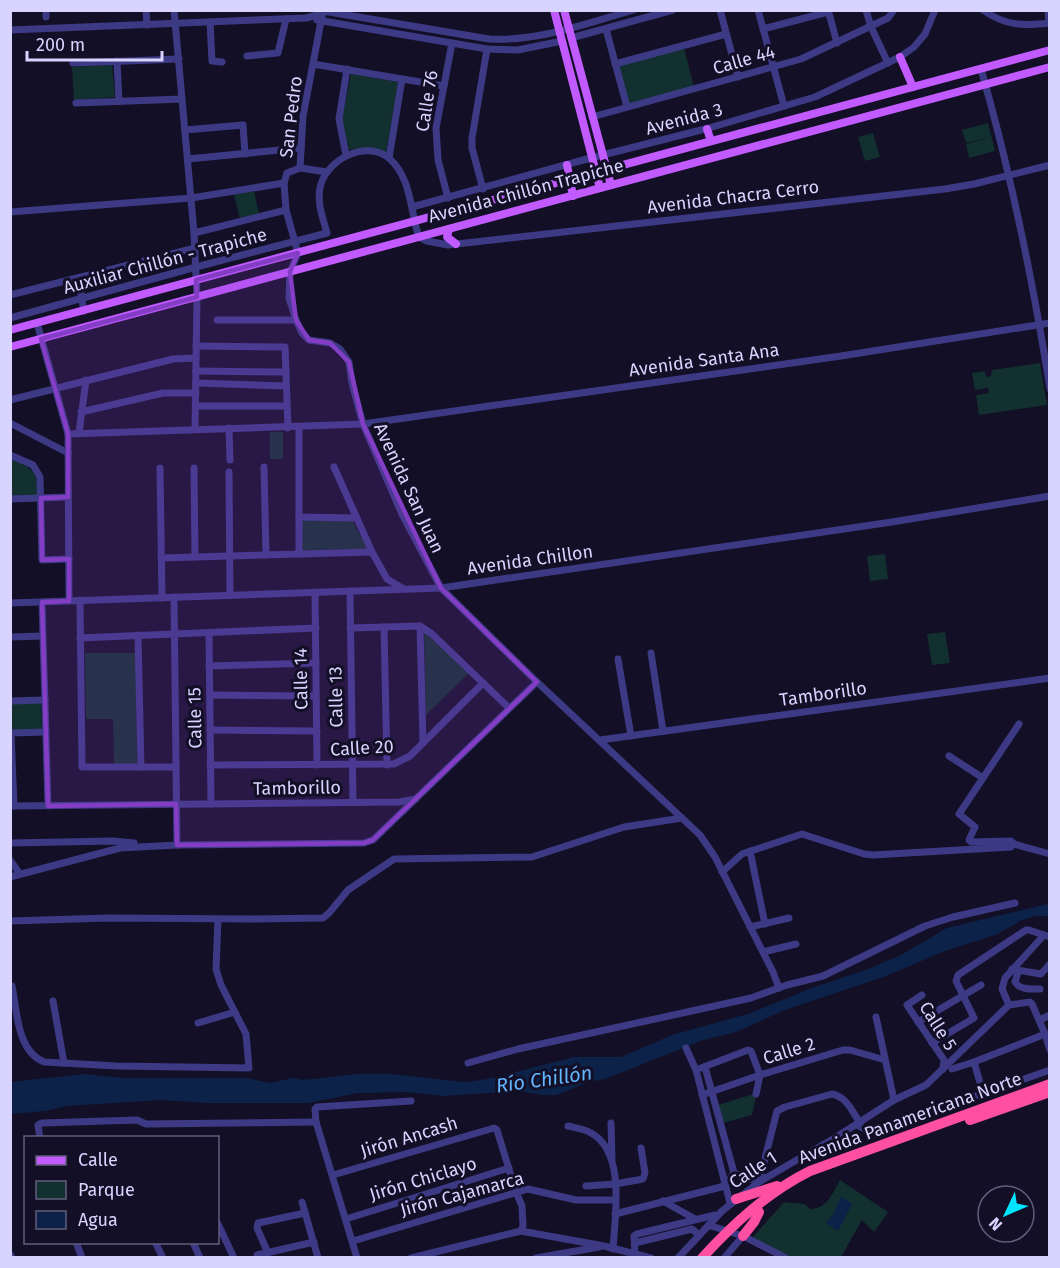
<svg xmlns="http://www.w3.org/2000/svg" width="1060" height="1268" viewBox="0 0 1060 1268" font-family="'Fira Sans',sans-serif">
<rect width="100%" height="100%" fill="#130f26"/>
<g fill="#12302f">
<path d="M684,48L694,87L629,104L619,65Z"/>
<path d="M112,65L115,97L74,100L72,67Z"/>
<path d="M351,74L398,82L386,153L366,148L349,150L342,119Z"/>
<path d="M988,123L995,151L969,158L966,144L988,138L966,143L962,130Z"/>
<path d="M873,133L880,157L865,161L858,137Z"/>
<path d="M254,191L259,214L240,219L234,194Z"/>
<path d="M1040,363L1047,405L979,415L976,395L989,393L988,388L975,390L972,373L985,371L986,377L991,376L992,370Z"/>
<rect x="270" y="432" width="13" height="27"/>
<path d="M10,459C33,469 37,469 38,495L11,496Z"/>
<path d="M351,518L367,549L302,550L301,519Z"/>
<path d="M885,554L888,579L870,581L867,556Z"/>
<path d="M424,631L469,673L426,715Z"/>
<path d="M945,632L950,663L932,665L927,634Z"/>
<path d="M85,653H136L137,764H114L113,719H86Z"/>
<path d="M41,702L42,730L11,731L10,703Z"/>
<path d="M757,1093L752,1115L723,1123L718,1105Z"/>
<path d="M840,1180L888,1212L874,1232L862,1220L841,1257H792L751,1239L784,1202L805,1204L810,1209C827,1209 832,1194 840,1180Z"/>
</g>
<g fill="#0c2248">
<path d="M1047,904L1049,905V916H1036L1020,921L998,934L945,951L886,976L785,1010L736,1032L703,1040L608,1078L585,1083L557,1095H544L516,1091L444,1096L407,1092L358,1093L309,1103H208L161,1100L67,1106L45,1111L11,1114V1082L85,1074L123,1078H247L270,1083L293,1078L303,1080L358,1074H391L465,1082L488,1079L574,1057H621L672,1035L751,1013L809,989L868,969L901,955L947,928Z"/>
<path d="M841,1196L852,1204L838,1231L826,1223L834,1213Z"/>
</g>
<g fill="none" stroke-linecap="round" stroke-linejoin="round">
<g stroke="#3d3a85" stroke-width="7">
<path d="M46,10V17"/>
<path d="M146,10L147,25"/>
<path d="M174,10L194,233L197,297L195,429"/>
<path d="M720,10L738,77"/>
<path d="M758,10L784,106"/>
<path d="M828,10L837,43"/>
<path d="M866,10L871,27L888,63"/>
<path d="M983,10C1005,26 1024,26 1050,23"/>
<path d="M1048,10L1049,23"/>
<path d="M323,11L303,116L300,168L287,173L284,183L286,210L298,253L290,272L289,298L296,320L302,333L309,340L330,343L340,349L349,362L352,383L363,424L402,514L441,588L537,682L700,835L715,857L773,972L779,988"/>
<path d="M323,11L489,39C538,42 587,23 634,10"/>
<path d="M317,20L487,49L518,50L562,41"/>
<path d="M210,22L212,61L222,62"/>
<path d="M606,29L627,107"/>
<path d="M763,29L828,12"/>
<path d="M10,30L306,18L317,15L323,11"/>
<path d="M571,38L673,10"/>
<path d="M247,56L278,53L286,19"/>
<path d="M117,61L119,101"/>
<path d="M73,63L179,59"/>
<path d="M313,64L444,86"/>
<path d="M615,64L726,34"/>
<path d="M981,69C1011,174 1033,281 1050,389"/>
<path d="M76,103L182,99"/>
<path d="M592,117L801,59L888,18L894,10"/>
<path d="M185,130L243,125L245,154"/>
<path d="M346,155L339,119L347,69"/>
<path d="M389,158L402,79"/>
<path d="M188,159L301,148"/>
<path d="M300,168L327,172"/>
<path d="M483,189L472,148V138L487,49"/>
<path d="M448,198L438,160L436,128L452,43"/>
<path d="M412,207L587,159L709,128L815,97L900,57L914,47L925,34L935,10"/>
<path d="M10,212L191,198L284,183"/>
<path d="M194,233L286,210"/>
<path d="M78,278L84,311"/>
<path d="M10,295L195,248"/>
<path d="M10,318L196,267L327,233C323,218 317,204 320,188C325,160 367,138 390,159C412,179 410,212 419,237L427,241L448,245L945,189L974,184L1050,165"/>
<path d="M217,320H296"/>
<path d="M37,323L68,434L69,601"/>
<path d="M196,346L285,347L288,428"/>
<path d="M196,371L286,372"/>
<path d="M196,383L286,386"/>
<path d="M10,400L173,359L196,358"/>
<path d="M196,406H287"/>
<path d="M81,412L163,393H196"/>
<path d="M10,423L68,453"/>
<path d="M229,428L230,460"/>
<path d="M79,433L86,380"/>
<path d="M68,434L363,424L841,356L1050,323"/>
<path d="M10,455L33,465L40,477L42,560L69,559"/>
<path d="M264,467L266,555"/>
<path d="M334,467L372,552L387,579L404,589"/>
<path d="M160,468L162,598"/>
<path d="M194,468L195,557"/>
<path d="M229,472L230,595"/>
<path d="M10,499L68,497"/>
<path d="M299,517L356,518"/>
<path d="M299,554V427"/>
<path d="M161,558L372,552"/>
<path d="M350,591L353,802"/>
<path d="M315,592L317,765"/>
<path d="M174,597L177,845"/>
<path d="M80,600L82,767H176"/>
<path d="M42,602L48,806"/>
<path d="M10,603L441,588L892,522L1050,496"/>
<path d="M420,626L423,743"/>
<path d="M384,627L387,765"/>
<path d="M350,628L420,626L432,634L509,708"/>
<path d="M209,633L211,804"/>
<path d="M138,635L141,767"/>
<path d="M10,637L43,636"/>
<path d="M80,638L316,628"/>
<path d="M651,653L663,731"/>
<path d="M618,659L631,736"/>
<path d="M209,666L316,663"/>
<path d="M210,695L316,696"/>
<path d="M10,701L45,700"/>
<path d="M210,730L317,731"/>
<path d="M10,733L46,732"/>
<path d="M11,733L14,806"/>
<path d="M600,740L1050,678"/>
<path d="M949,756L983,778"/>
<path d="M210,765L394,764L410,756L483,683"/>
<path d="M10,806L399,802L416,799"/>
<path d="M10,843L113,841L134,843"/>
<path d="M1014,844L1011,841L971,842L969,840L975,827L959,814L1019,724"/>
<path d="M750,851L765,924"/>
<path d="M10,860L20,874"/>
<path d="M722,872L742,854L802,834L864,854L873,855L1011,847L1014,844L1050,854"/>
<path d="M10,877L120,848L177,845L364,843L373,840L537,682"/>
<path d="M10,921L108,918L253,919L323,918L329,913L348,890L394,859L532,857L624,827L682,818"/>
<path d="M750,927L789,918"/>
<path d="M763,952L796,944"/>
<path d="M1012,969L1041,974L1050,964"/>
<path d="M1018,972L1015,982C1020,990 1031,989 1040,989"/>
<path d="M12,986C17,1011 17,1051 44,1062L117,1066L249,1068L246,1034L221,985L216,969L218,919"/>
<path d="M922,995L907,1005L944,1060L943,1069"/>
<path d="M53,1001L64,1063"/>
<path d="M1009,1005L1002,989L1005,978L1044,935"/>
<path d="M876,1017L894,1100"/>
<path d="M1040,1020L1050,1015"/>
<path d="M918,1022L981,985"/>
<path d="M198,1023L235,1012"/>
<path d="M932,1043L974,1018L956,981L958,975L1026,930H1029L1050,937"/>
<path d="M686,1048L696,1070L730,1203"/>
<path d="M974,1062L983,1093"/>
<path d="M468,1063L518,1049L751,998L787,985L823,976L925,926L953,917L1015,903"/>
<path d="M705,1067L734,1173"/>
<path d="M701,1068L748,1050L751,1051L760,1075L756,1094"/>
<path d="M952,1069L974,1062L1045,1034"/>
<path d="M702,1095L760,1075L843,1050H850L885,1060"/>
<path d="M611,1123L612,1159"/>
<path d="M857,1125L868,1131L874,1132L1050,1070"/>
<path d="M568,1126C576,1128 585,1129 591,1133C626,1152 615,1216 613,1249"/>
<path d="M40,1138L38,1125L42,1123L137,1120L146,1124L316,1122"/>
<path d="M333,1175L494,1128L497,1130L516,1192L522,1206L523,1226L521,1231"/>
<path d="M759,1182L777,1111L785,1107L832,1094C847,1097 852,1111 860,1123"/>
<path d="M586,1186L615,1184L643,1179L645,1173L641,1148"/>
<path d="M663,1201L695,1219"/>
<path d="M302,1202L318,1258"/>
<path d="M615,1214L721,1187L726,1184L734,1173L759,1182"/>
<path d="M346,1219L509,1168"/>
<path d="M218,1224L234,1258"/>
<path d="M708,1225L743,1236L786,1258"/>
<path d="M353,1241L528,1189L576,1200H615"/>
<path d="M76,1242L82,1258"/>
<path d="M155,1242L163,1258"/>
<path d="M193,1242L200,1258"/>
<path d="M635,1243L692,1229L699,1235"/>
<path d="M268,1253L257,1228L258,1223L305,1213"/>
<path d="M10,1254L12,1258"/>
<path d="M635,1254L634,1236L637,1234L715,1215"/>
<path d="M257,1255L314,1242"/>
<path d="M357,1258L316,1122L315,1109L317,1107L411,1101"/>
<path d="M411,1258L521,1231L604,1246L651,1258"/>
<path d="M536,1258L599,1247"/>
<path d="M678,1258L722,1211L759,1182L838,1136L894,1100L926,1085L1009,1005L1030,1002L1032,1004L1045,1034L1050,1050"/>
<path d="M724,1258L743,1236"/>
</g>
<g stroke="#c25bff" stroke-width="8">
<path d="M554,10L600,188"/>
<path d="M564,10L611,185"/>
<path d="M900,57L913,87"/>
<path d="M707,129L711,141"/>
<path d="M567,165L573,196"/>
<path d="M449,229L447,237L456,244"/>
<path d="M10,330L1050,50"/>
<path d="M10,347L1050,67"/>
</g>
<g stroke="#ff4fa3" stroke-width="10">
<path d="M970,1120L1050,1092"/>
<path d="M736,1199L777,1186"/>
<path d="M743,1236L754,1222L759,1212"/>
<path d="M702,1258C734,1223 768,1192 810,1171L1050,1084"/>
</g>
</g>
<path fill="#843dc5" fill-opacity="0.2" stroke="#843dc5" stroke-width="4.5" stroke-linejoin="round" d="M298,253L290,272L296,320L309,340L330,343L349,362L363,424L441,588L537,682L373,840L364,843L177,845L176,804L48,806L42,602L69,601V559L42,560L41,498L68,497V434L41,339L197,297L196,280Z"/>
<g text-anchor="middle" stroke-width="6" stroke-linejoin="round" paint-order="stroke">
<g font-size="18" fill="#d9d4ff" stroke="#130f26">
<text transform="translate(744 60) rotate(-16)" y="6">Calle 44</text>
<text transform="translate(427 101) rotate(-81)" y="6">Calle 76</text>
<text transform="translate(291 117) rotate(-83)" y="6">San Pedro</text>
<text transform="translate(684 119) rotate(-15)" y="6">Avenida 3</text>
<text transform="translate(526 191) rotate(-15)" y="6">Avenida Chillón Trapiche</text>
<text transform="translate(733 197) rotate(-7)" y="6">Avenida Chacra Cerro</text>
<text transform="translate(165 261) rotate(-15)" y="6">Auxiliar Chillón - Trapiche</text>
<text transform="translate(704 360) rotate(-8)" y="6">Avenida Santa Ana</text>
<text transform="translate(409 488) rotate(65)" y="6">Avenida San Juan</text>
<text transform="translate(530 560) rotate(-8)" y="6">Avenida Chillon</text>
<text transform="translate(301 679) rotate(-91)" y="6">Calle 14</text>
<text transform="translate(823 694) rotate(-8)" y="6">Tamborillo</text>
<text transform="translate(336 697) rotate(-91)" y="6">Calle 13</text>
<text transform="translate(195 718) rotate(-91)" y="6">Calle 15</text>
<text transform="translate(362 748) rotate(-3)" y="6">Calle 20</text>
<text transform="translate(297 788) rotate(-1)" y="6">Tamborillo</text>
<text transform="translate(938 1026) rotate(58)" y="6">Calle 5</text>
<text transform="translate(789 1051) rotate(-17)" y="6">Calle 2</text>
<text transform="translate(910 1118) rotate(-20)" y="6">Avenida Panamericana Norte</text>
<text transform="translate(409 1137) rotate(-17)" y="6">Jirón Ancash</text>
<text transform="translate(753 1170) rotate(-33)" y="6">Calle 1</text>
<text transform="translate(423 1179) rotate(-17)" y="6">Jirón Chiclayo</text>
<text transform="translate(462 1194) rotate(-15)" y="6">Jirón Cajamarca</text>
</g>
<g font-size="20" font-style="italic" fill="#62b6ff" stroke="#130f26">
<text transform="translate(544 1079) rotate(-8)" y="7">Río Chillón</text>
</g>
</g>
<rect width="1060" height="1268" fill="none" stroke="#d9d4ff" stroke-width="24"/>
<rect x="24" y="1136" width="195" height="108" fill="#130f26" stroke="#625e7d" stroke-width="1.5"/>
<rect x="36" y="1156" width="30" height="9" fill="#c25bff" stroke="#625e7d" stroke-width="1.5"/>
<text x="78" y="1166" font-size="18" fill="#d9d4ff">Calle</text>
<rect x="36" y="1181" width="30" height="18" fill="#12302f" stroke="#625e7d" stroke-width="1.5"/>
<text x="78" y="1196" font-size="18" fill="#d9d4ff">Parque</text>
<rect x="36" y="1211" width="30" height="18" fill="#0c2248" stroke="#625e7d" stroke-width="1.5"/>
<text x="78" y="1226" font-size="18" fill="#d9d4ff">Agua</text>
<g transform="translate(1006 1214) rotate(226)"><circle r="28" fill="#130f26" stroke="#625e7d" stroke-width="1.5"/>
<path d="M0-4.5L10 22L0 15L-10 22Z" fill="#00e5ff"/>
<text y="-9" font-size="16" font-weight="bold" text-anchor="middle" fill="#d9d4ff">N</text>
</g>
<path d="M27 51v9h135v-9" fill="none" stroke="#d9d4ff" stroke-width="3"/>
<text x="36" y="51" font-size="18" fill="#d9d4ff" stroke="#130f26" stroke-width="4.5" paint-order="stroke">200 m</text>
</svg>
